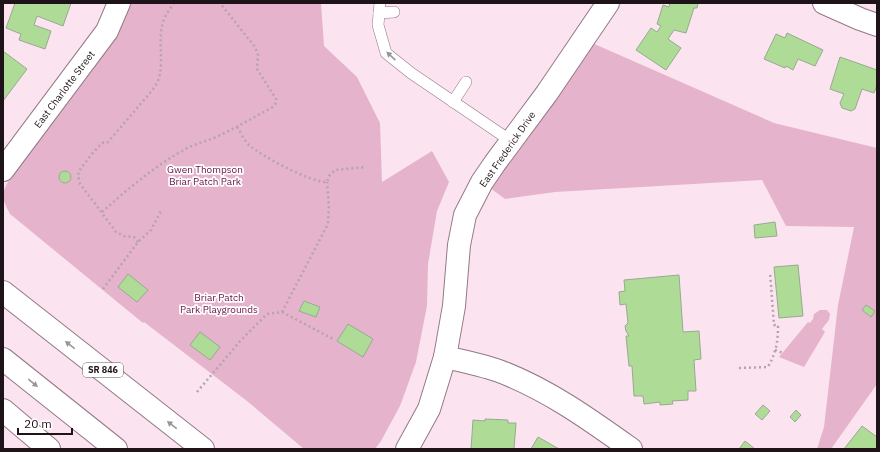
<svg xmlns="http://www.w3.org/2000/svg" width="880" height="452" viewBox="0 0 880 452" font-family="'IBM Plex Sans',sans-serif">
<rect width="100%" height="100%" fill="#fbe4ef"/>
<g fill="#e6b3cc">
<path d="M131,3H321L324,46L357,77L380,123L382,182L432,151L449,182L437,211L428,264L427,306L416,362L400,406L381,441L375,449H304L247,401L144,322L143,323L10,214C3,200 0,196 8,182L92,71L119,28Z"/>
<path d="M583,39L774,123L877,148V384L831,449H817L824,427L838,305L854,227L786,226L762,180L555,192L505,199L482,182Z"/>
<path d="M820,310H827L830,314L829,320L825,325L822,329L825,332L804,367L779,357L808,322L810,323L813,319L814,314Z"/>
</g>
<g fill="#aedc97" stroke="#99a892">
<path d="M15,3H71L63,26L37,16L34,25L51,31L45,49L19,40L21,34L6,28Z"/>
<path d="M670,3H698L697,8H694L686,33L674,30L668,39L681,48L666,70L636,50L651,28L657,32L661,26L657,24L663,5L669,7Z"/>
<path d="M787,33L823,50L815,66L798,59L793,70L786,66L785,68L764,59L776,34L785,38Z"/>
<path d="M3,51L27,69L3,101Z"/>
<path d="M840,57L877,70V85L874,93L862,89L855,109L851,111L842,108L840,103L844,94L830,89Z"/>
<circle cx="65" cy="177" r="6"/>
<path d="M775,222L777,236L755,238L754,225Z"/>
<path d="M798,265L803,316L779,318L774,267Z"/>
<path d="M128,274L148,290L137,302L118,287Z"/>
<path d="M679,275L683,332L699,331L701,359L694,360L696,391H688V400L672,401L673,404L660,405V402L644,404L643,396H634L632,366H629L626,336H629L626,331L625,326L628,323L626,304L620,305L619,292L625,291L624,280Z"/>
<path d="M304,301L320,307L316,317L299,311Z"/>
<path d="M866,305L875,311L871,317L862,310Z"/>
<path d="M348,324L373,339L363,357L337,341Z"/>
<path d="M200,332L220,347L210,360L190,345Z"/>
<path d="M763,405L770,411L762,420L755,414Z"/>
<path d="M796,410L801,415L795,422L790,417Z"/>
<path d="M485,419L508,420V423H516L514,449H471L473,420L485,421Z"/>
<path d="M862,426L877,437V449H844Z"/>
<path d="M538,437L559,449H531Z"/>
<path d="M745,441L755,449H739Z"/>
</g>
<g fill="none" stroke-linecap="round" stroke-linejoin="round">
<g stroke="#937986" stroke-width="12">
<g id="service">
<path d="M380,3L378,25L386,53L411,73L511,141"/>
<path d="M379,13L394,12"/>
<path d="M453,102L466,82"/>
</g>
</g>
<g stroke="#937986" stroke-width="24">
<g id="minor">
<path d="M824,3L860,19L877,25"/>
<path d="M3,170L107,31L119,3"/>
<path d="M445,357C463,361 482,365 499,371C547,389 589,419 631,449"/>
<path d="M3,410L49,449"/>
</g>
</g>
<g stroke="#937986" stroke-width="24">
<path id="tertiary" d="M407,449L429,409L445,357L454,306L459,245L465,215L482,182L495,163L547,93L608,3"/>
</g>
<g stroke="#937986" stroke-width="24">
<g id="primary">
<path d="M3,292L203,449"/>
<path d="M3,359L116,449"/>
</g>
</g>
<g stroke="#b6a3ac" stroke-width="2.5" stroke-dasharray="2 3" stroke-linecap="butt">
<path d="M237,127C241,133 244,140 249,145C261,156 312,183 327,182L329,176L335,170L366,167"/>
<path d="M102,212C127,190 152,168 182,151C193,144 205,142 216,137C236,128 254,117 273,107L276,103V99L257,69L258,55L255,47L220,3"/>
<path d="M138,242L134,237L124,236L116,232L99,209L80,184L78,175L79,171L91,155L102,143L108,142L150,93C155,87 159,81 160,73C163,56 158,39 163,22C165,15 170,9 174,3"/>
<path d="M103,289L138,242L151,230L162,209"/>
<path d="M282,312L328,224L329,205L327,182"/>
<path d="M775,350L783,353"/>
<path d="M739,368L768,367C776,352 778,343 778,325H774L770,272"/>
<path d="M197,392L241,340L267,314L282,312L333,339"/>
</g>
<use href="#service" stroke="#fff" stroke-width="11"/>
<use href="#minor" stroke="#fff" stroke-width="22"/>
<use href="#tertiary" stroke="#fff" stroke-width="22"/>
<use href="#primary" stroke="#fff" stroke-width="22"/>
</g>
<defs><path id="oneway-solid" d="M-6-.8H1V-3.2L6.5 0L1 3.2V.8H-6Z"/></defs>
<g fill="#999597">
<use href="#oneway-solid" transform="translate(391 56) rotate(-137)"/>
<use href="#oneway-solid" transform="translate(70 345) rotate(-142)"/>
<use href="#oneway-solid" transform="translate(33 383) rotate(39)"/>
<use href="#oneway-solid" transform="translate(172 425) rotate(-142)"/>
</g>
<g text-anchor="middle" stroke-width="3.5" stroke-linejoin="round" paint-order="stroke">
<rect fill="#fff" stroke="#615a5d" stroke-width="1" x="83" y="363" width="40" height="14" rx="3"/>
<g font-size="9" font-weight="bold" fill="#1d1318">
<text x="103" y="373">SR 846</text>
</g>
<g font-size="10" fill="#1d1318" stroke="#fff">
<text transform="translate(64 89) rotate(-53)" y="4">East Charlotte Street</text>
<text transform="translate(507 149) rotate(-55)" y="4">East Frederick Drive</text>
</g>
<g font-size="10" fill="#690f49" stroke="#fff">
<text x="205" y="173">Gwen Thompson<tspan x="205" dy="12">Briar Patch Park</tspan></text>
<text x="219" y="301">Briar Patch<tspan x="219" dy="12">Park Playgrounds</tspan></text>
</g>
</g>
<rect width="880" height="452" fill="none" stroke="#1d1318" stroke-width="8"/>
<path d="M18 428v6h54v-6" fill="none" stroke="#1d1318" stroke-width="2"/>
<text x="24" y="428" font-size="12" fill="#1d1318" stroke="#ffffff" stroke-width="3" paint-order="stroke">20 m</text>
</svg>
